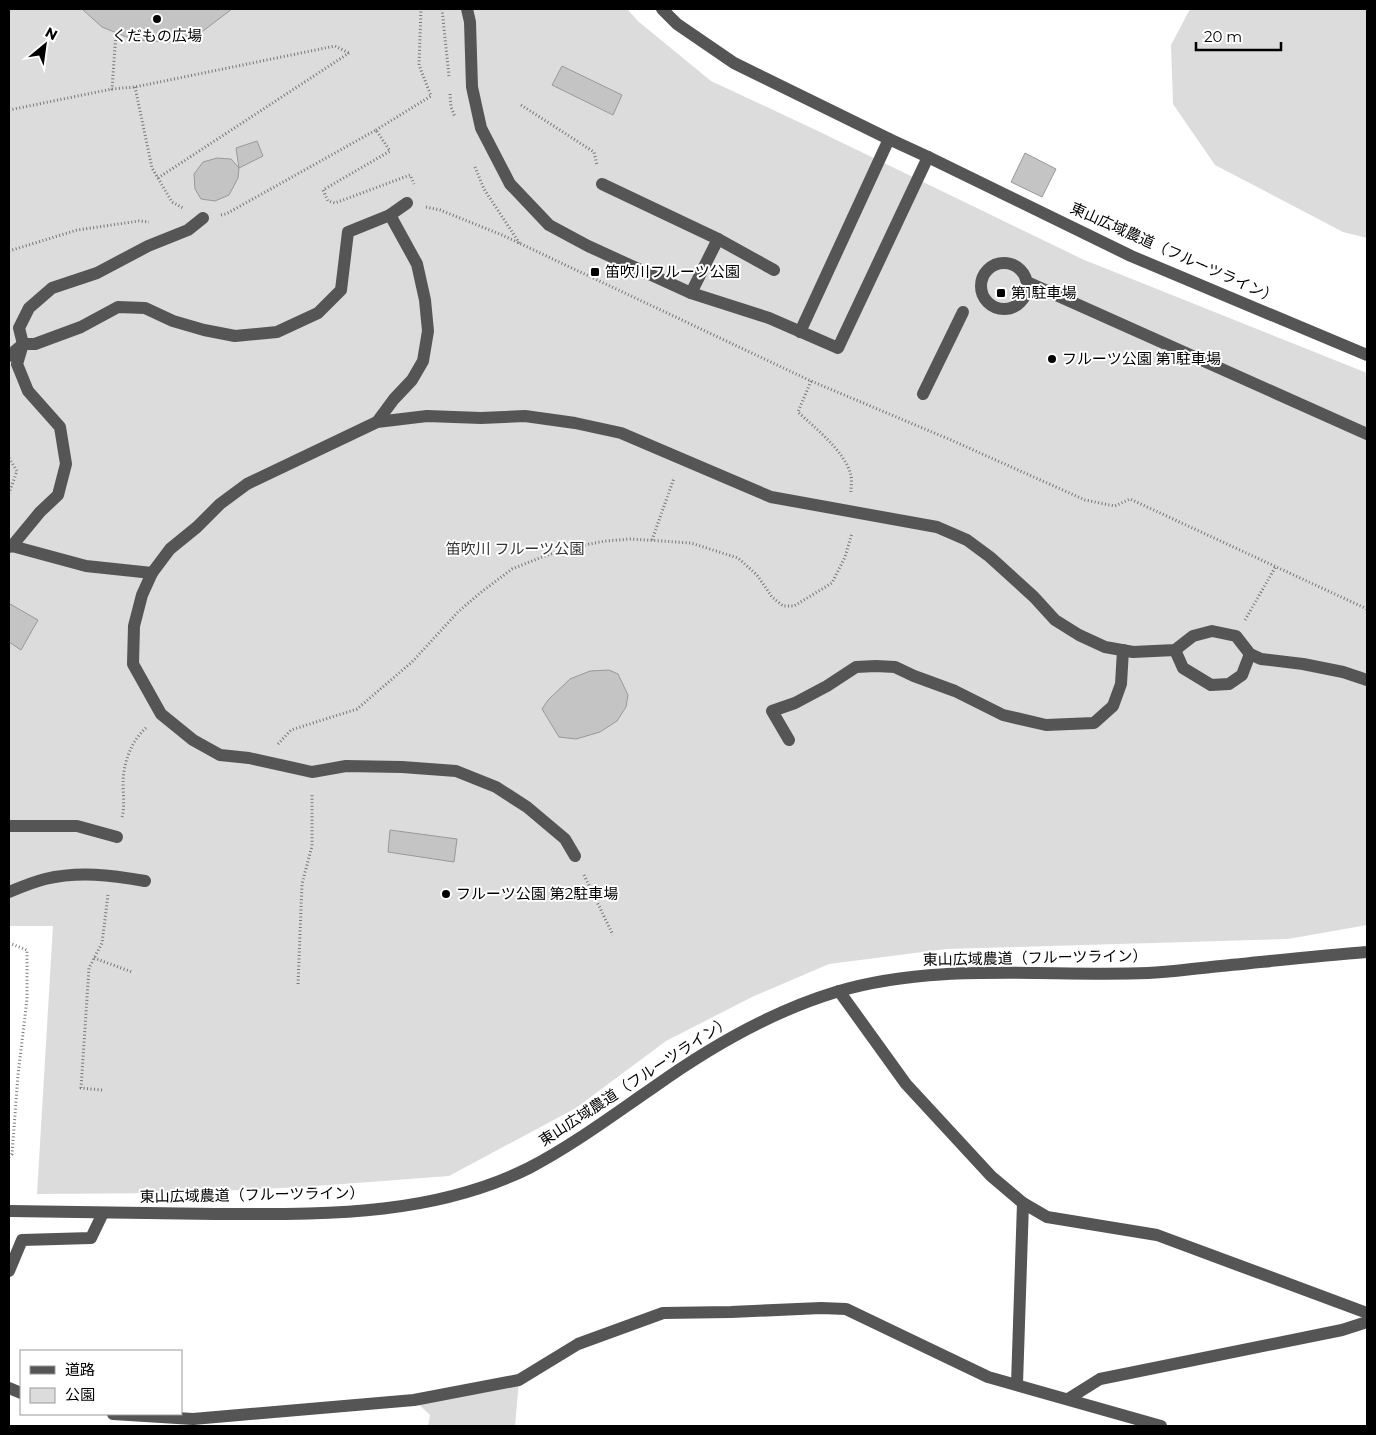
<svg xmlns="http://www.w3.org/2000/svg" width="1376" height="1435" viewBox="0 0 1376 1435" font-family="Montserrat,'Noto Sans JP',sans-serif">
<rect width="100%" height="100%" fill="#fff"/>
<g fill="#dcdcdc">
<path d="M9,9H627L639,22L711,81L820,132L1082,259L1367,373V925L1288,939L946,949L829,964L752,997L666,1041L576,1108L449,1176L303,1187L173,1193L37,1194L53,926H9Z"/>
<path d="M1190,9H1367V238L1343,232L1215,165L1173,104L1171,45Z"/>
<path d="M519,1380L515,1426H428L430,1415L414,1400Z"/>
</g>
<g fill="#c4c4c4" stroke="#999">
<path d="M82,9H232L203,31L170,42L134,40L102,27Z"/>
<path d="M562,66L622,95L613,115L552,85Z"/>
<path d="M257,141L263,156L239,168L236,148Z"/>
<path d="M1025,153L1056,169L1042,197L1011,182Z"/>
<path d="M217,158L231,159L239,168L238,178L229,195L215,201L201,199L195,189L194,174L203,162Z"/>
<path d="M10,604L38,620L21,650L9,642V607Z"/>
<path d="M609,670L618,674L628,695L626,707L617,721L600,732L576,739L559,737L542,709L548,700L570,679L590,671Z"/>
<path d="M390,830L457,839L454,862L388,852Z"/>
</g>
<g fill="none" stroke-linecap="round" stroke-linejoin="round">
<g stroke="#777" stroke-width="3" stroke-dasharray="1 2.5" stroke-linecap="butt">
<path d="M442,9L449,76"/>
<path d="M116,33L112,89L135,87L335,46L349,53"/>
<path d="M135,87L152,168L172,202L183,208"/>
<path d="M450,94L451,107L455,117"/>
<path d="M521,105L594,152L597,165"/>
<path d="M9,110L112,89"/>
<path d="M376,130L431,96L419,65L421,9"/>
<path d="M475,167L484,189L520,244"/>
<path d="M158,178L349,53"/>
<path d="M426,207L440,210L502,235L811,381L951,440L1085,500L1115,506L1130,499L1367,609"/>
<path d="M221,215L226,214L376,130L390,151L323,190L328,201L335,203L410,175L414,184"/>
<path d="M9,251L77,230L139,221L149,222"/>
<path d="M811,381L798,412C815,428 846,452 851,476C852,481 851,487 851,492"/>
<path d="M9,458L17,471L9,493"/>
<path d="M652,540L674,478"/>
<path d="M1245,620L1276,566"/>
<path d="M278,744L291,730L357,709L412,662L458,612L480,593L512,569L542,557L569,548L605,541L631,539L691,543L738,558L757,575L772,597L783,606H794L832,583L845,557L852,533"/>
<path d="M122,817C125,806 123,793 123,781C124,762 131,741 146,728"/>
<path d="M584,875L613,935"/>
<path d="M9,943L27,950V999L18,1075L12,1154L9,1157"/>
<path d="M94,958L132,972"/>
<path d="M298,984L302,884L312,846V793"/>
<path d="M102,1090L81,1088L89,968L102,943L108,895"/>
</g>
<g stroke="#555" stroke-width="12">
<path d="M467,9L470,22L472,87L481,128L510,184L549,225L588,246L691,293L769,318L838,348L928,157"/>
<path d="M662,9L677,24L734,63L889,139L928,157L1131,256L1367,355"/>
<path d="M602,184L718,239L691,293"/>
<path d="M718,239L774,270"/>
<circle cx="1004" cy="286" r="23"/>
<path d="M1027,282L1367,434"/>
<path d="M800,332L889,139"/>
<path d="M9,356L23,344H35L81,327L118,307L145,308L173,321L204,330L235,336L277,332L318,313L341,290L348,232L390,215L407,203"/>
<path d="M923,394L963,312"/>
<path d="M377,422L394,399L412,380L423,361L428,331L425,300L417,264L390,215"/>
<path d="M12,546L40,512L58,495L66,464L60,427L28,391L17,364L23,344L19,328L29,308L52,288L97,273L148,246L188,230L203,218"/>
<path d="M9,547L12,546L86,566L152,573"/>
<path d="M1175,650L1183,668L1211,685L1229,684L1242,675L1250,654"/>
<path d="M789,740L772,711L795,703L827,686L856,667L876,666L895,667L914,676L955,691L1003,715L1046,725L1094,723L1113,706L1121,684L1123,650"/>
<path d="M9,826H77L117,837"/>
<path d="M575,856L565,839L527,807L496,787L456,771L402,767L346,766L312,772L249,758L220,755L193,740L161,714L133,664L134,626L142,595L152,573L170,549L197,527L220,504L247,484L377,422L427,416L481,418L525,416L575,423L621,433L771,497L937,527L967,540L990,557L1034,597L1055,620L1079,635L1105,647L1133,652L1175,650L1193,636L1212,631L1236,636L1250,654L1261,659L1303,664L1343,672L1367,680"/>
<path d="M9,892C21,887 33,882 45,879C79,871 111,875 145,881"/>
<path d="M839,991L906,1084L991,1176L1023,1203L1047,1217L1157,1235L1367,1313"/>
<path d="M9,1211C78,1212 146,1213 215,1214C322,1214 430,1217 529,1168C573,1145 613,1115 654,1087C710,1047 770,1012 836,992C935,962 1046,977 1148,973C1169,972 1190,969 1211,967C1263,962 1315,956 1367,952"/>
<path d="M9,1271L22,1240L91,1238L103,1213"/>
<path d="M1017,1384L1023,1203"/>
<path d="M9,1388L21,1393"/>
<path d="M1068,1399L1100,1379L1342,1330L1367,1322"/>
<path d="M113,1414L193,1419L414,1400L519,1380L578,1344L663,1313L731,1312L821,1308L846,1309L988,1377L1161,1426"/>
</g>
</g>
<g fill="#000" stroke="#fff" stroke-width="2">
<circle cx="157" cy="19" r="5"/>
<rect x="590" y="267" width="10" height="10" rx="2.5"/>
<rect x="996" y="288" width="10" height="10" rx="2.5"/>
<circle cx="1052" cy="359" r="5"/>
<circle cx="446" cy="894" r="5"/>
</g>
<g text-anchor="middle" stroke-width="4" stroke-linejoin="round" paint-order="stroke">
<g font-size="15" fill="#000" stroke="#fff" text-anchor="start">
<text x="157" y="41" text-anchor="middle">くだもの広場</text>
<text x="605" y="277">笛吹川フルーツ公園</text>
<text x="1011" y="298">第1駐車場</text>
<text x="1062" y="364">フルーツ公園 第1駐車場</text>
<text x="456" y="899">フルーツ公園 第2駐車場</text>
</g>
<g font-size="15" fill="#000" stroke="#fff">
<text transform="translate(1174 253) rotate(24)" y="5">東山広域農道（フルーツライン）</text>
<text transform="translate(1035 958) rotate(-1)" y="5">東山広域農道（フルーツライン）</text>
<text transform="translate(635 1081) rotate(-33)" y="5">東山広域農道（フルーツライン）</text>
<text transform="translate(252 1195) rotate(-1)" y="5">東山広域農道（フルーツライン）</text>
</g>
<g font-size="15" fill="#333" stroke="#fff">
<text x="515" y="554">笛吹川 フルーツ公園</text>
</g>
</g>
<rect width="1376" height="1435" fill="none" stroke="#000000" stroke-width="20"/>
<rect x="20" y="1350" width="162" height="65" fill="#ffffff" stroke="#999999"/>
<rect x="30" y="1366" width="25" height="8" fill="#555555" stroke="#999999"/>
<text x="65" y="1375" font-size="15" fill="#000000">道路</text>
<rect x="30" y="1388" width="25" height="15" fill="#dcdcdc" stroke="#999999"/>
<text x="65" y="1400" font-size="15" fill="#000000">公園</text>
<g transform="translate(45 45) rotate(29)" stroke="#ffffff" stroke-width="4" paint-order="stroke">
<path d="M0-4L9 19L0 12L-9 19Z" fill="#000000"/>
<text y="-8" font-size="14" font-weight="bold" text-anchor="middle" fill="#000000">N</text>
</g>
<path d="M1196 42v8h85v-8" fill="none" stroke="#000000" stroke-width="2.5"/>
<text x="1204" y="42" font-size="15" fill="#000000" stroke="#ffffff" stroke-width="4" paint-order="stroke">20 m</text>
</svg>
